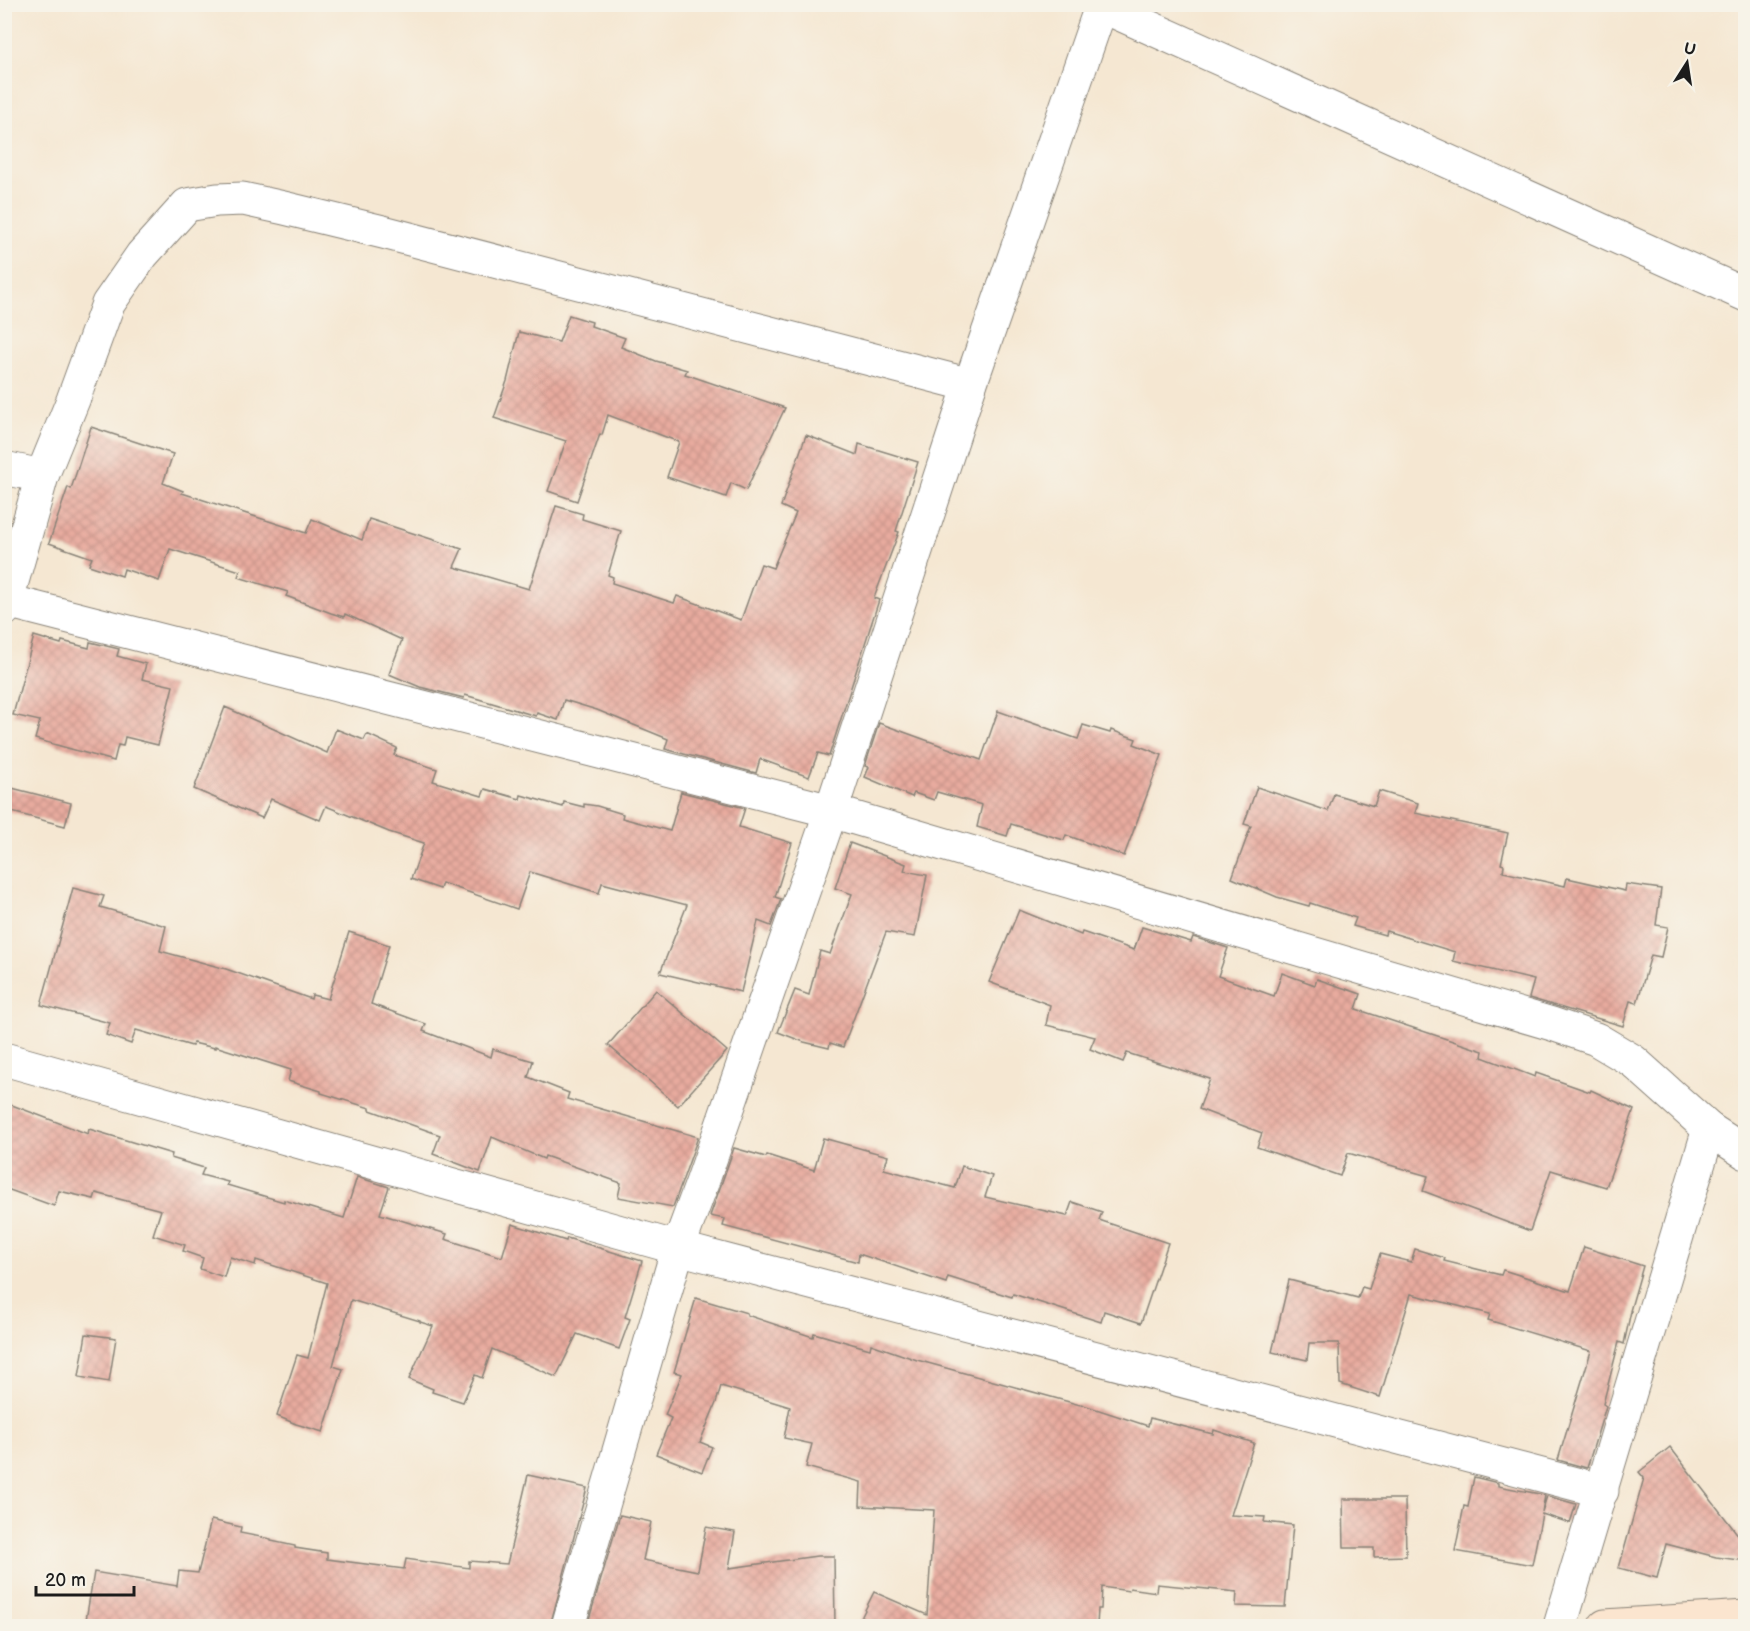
<svg xmlns="http://www.w3.org/2000/svg" width="1750" height="1631" viewBox="0 0 1750 1631" font-family="'Balsamiq Sans',sans-serif">
<defs>
<pattern id="building-cross-hatch" width="8" height="8" patternUnits="userSpaceOnUse" patternTransform="scale(1.5)"><rect width="8" height="8" fill="#e8ab9f"/><path d="M0 0l8 8M0 8l8-8" fill="none" stroke="#c69388"/></pattern>
</defs>
<rect width="100%" height="100%" fill="#f7f3e8"/>
<filter id="ink" filterUnits="userSpaceOnUse"><feTurbulence type="fractalNoise" baseFrequency=".0167" numOctaves="2"/><feDisplacementMap in="SourceGraphic" scale="12" xChannelSelector="R" yChannelSelector="G"/><feConvolveMatrix kernelMatrix="1 2 1 2 8 2 1 2 1" color-interpolation-filters="sRGB"/></filter>
<filter id="wash" filterUnits="userSpaceOnUse"><feTurbulence type="fractalNoise" baseFrequency=".008" numOctaves="4" result="noise"/><feDisplacementMap in="SourceGraphic" scale="24" xChannelSelector="R" yChannelSelector="G"/><feGaussianBlur stdDeviation="1.35" result="paint"/><feColorMatrix in="noise" values="0 0 0 0 0 0 0 0 0 0 0 0 0 0 0 0 0 1.4 0 .05"/><feComposite in="paint" operator="in"/></filter>
<g filter="url(#wash)">
<rect width="100%" height="100%" fill="#f5e7d2"/>
<g id="blocks">
<g fill="url(#building-cross-hatch)">
<path d="M569,315L592,322L591,326L625,338L621,347L656,361L687,370L685,374L785,408L746,490L731,483L726,497L667,477L679,442L608,415L602,435L600,434L577,501L548,491L566,441L494,418L507,381L519,332L559,342Z"/>
<path d="M91,427L173,454L163,483L183,491L182,493L306,533L312,519L362,540L369,519L462,549L454,567L529,589L556,506L583,514L582,519L621,531L608,575L613,577L612,583L674,603L677,596L741,620L761,564L773,568L796,513L781,506L806,435L857,455L859,444L918,462L896,531L899,532L874,598L879,600L829,756L818,753L809,777L760,759L756,773L665,749L668,739L597,710L564,700L558,720L537,713L536,716L465,695L464,698L420,687L389,674L402,640L345,614L344,617L331,613L286,596L288,592L238,577L240,571L170,549L159,581L124,569L122,576L89,565L92,558L49,543L68,487L71,489Z"/>
<path d="M34,636L61,644L62,641L89,648L90,642L119,649L117,656L146,664L142,679L173,686L158,745L125,737L123,746L118,745L114,761L35,739L40,721L13,715Z"/>
<path d="M225,707L327,753L336,729L364,740L367,734L397,748L394,755L437,769L433,781L482,796L485,789L520,799L521,795L563,807L564,802L584,807V804L597,806L623,814L622,818L670,831L681,792L745,808L739,827L792,843L775,897L781,899L771,926L758,921L741,992L660,973L687,905L602,883L599,893L530,872L517,909L442,883L440,889L411,879L424,843L389,832L326,806L320,820L271,799L262,818L194,789Z"/>
<path d="M998,711L1078,739L1083,725L1110,733L1111,730L1136,739L1134,744L1162,755L1124,856L1066,835L1064,840L1011,824L1007,836L977,827L982,805L937,792L934,800L914,793L912,797L865,777L869,767L865,766L879,723L981,760Z"/>
<path d="M4,786L71,803L65,826L4,810Z"/>
<path d="M1257,787L1328,811L1334,794L1374,806L1379,791L1418,803L1415,813L1508,833L1501,864L1504,865L1503,872L1565,886L1567,878L1625,891L1626,884L1661,889L1656,925L1668,927L1661,957L1651,955L1637,1003L1630,1001L1623,1026L1529,998L1534,980L1453,961L1455,952L1386,931L1385,935L1353,926L1356,918L1310,903L1309,906L1277,897L1232,878L1251,826L1244,824Z"/>
<path d="M850,843L906,864L904,871L927,875L915,937L886,932L843,1047L830,1043L829,1048L804,1042L778,1032L795,990L809,995L820,951L830,954L852,894L835,888Z"/>
<path d="M73,888L104,896L100,907L166,926L160,951L226,969L311,999L312,995L328,999L349,932L389,945L371,1004L426,1024L423,1031L491,1057L493,1049L533,1061L528,1077L569,1093L567,1099L698,1137L673,1207L618,1197L621,1183L545,1156L544,1159L492,1137L480,1172L433,1154L440,1135L370,1110V1108L321,1093V1091L288,1081L291,1070L215,1046V1048L193,1043L192,1046L136,1030L131,1044L106,1035L110,1023L41,1005Z"/>
<path d="M1019,910L1081,935L1082,932L1134,950L1142,927L1191,942L1193,937L1228,948L1218,976L1274,996L1282,973L1315,985L1317,979L1361,994L1356,1009L1483,1051L1482,1057L1535,1077L1536,1073L1590,1092L1591,1090L1634,1110L1606,1187L1551,1170L1530,1231L1423,1191L1428,1176L1348,1153L1340,1176L1257,1147L1262,1133L1199,1109L1210,1079L1127,1053L1123,1062L1090,1049L1095,1037L1046,1025L1050,1005L989,982Z"/>
<path d="M656,990L727,1051L678,1106L608,1045Z"/>
<path d="M4,1102L88,1134L89,1129L172,1154L171,1158L204,1168L201,1175L228,1182L227,1185L284,1202V1200L344,1218L357,1177L389,1187L380,1214L447,1234L445,1239L502,1257L512,1224L566,1241L567,1238L642,1261L625,1317L630,1319L619,1349L577,1334L556,1377L492,1349L482,1378L475,1375L463,1402L432,1392L433,1389L409,1379L433,1326L420,1322V1321L351,1300L333,1366L343,1369L323,1432L296,1424L277,1416L297,1355L308,1358L327,1283L256,1260L255,1265L230,1257L224,1277L200,1269L203,1258L183,1251L185,1245L153,1235L161,1210L96,1193L94,1199L59,1191L54,1206L4,1188Z"/>
<path d="M823,1138L888,1156L884,1169L955,1188L962,1166L992,1176L985,1197L1067,1216L1072,1202L1102,1212L1099,1220L1168,1243L1141,1323L1104,1311L1101,1322L1013,1294L1012,1297L948,1277L946,1283L859,1254L858,1262L723,1226L725,1219L710,1216L734,1148L766,1157L767,1155L814,1170Z"/>
<path d="M1584,1247L1643,1266L1630,1311H1631L1624,1344L1619,1342L1603,1404L1606,1406L1587,1468L1558,1460L1591,1351L1488,1320L1490,1314L1411,1294L1380,1397L1340,1384L1339,1343H1309L1307,1360L1272,1352L1289,1280L1358,1298L1362,1287L1369,1289L1380,1254L1411,1262L1415,1249L1445,1258L1444,1261L1501,1275L1503,1270L1570,1291Z"/>
<path d="M696,1298L747,1313V1315L813,1337L814,1333L870,1349L871,1344L917,1360L1080,1405L1081,1404L1148,1426L1150,1418L1213,1434L1214,1430L1254,1443L1231,1515L1265,1517L1264,1522L1293,1525L1285,1607L1236,1606L1237,1592L1157,1584L1156,1592L1130,1588L1129,1591L1102,1587L1101,1609H1098L1097,1626H857L874,1592L927,1615L934,1510L860,1506L861,1482L806,1467L812,1444L784,1438L790,1407L721,1386L716,1403L700,1442L712,1447L702,1472L656,1454L671,1418L665,1415L682,1374L674,1372Z"/>
<path d="M86,1334L116,1338L109,1382L79,1377Z"/>
<path d="M1670,1447L1746,1545V1561L1716,1557L1666,1544L1657,1578L1619,1568L1644,1478L1639,1472Z"/>
<path d="M528,1475L587,1488L550,1626H85L94,1572L177,1586L179,1571L198,1573L211,1520L241,1527L240,1533L271,1539V1541L295,1546V1548L327,1553V1559L404,1569L406,1559L469,1568V1561L507,1564Z"/>
<path d="M1474,1477L1498,1483V1486L1545,1495L1542,1512L1547,1496L1576,1504L1570,1523L1542,1514L1532,1565L1455,1551L1464,1506L1468,1507Z"/>
<path d="M1343,1499H1405L1406,1556L1374,1557V1548H1344Z"/>
<path d="M620,1515L651,1522L643,1560L698,1571L706,1527L735,1532L729,1568L817,1556H834L835,1626H587Z"/>
</g>
</g>
</g>
<g filter="url(#ink)">
<use href="#blocks" fill-opacity="0" stroke="#888277" stroke-width="1.5"/>
<g fill="none" stroke-linecap="round" stroke-linejoin="round">
<g stroke="#888277" stroke-width="35">
<g id="minor">
<path d="M1102,6L1746,295"/>
<path d="M4,468L42,476"/>
<path d="M7,601L831,811L1552,1024L1596,1039L1633,1061L1709,1129L1746,1153"/>
<path d="M4,610L42,476L73,400L108,304L142,255L187,205L217,200L243,199L284,208L383,232L970,385"/>
<path d="M4,1059L678,1248L1602,1491"/>
<path d="M568,1626L678,1248L702,1183L831,811L970,385L1102,4"/>
<path d="M1560,1626L1709,1129"/>
</g>
</g>
<g stroke="#888277" stroke-width="35">
<path id="secondary" d="M1605,1626L1746,1617"/>
</g>
<use href="#minor" stroke="#fff" stroke-width="33"/>
<use href="#secondary" stroke="#fbe5cf" stroke-width="33"/>
</g>
</g>
<rect width="1750" height="1631" fill="none" stroke="#f7f3e8" stroke-width="24"/>
<g transform="translate(1687 63) rotate(12)" stroke="#f7f3e8" stroke-width="4.5" paint-order="stroke">
<path d="M0-4.5L10 22L0 15L-10 22Z" fill="#1c1c1c"/>
<text y="-9" font-size="16" font-weight="bold" text-anchor="middle" fill="#1c1c1c">U</text>
</g>
<path d="M36 1586v9h98v-9" fill="none" stroke="#1c1c1c" stroke-width="3"/>
<text x="45" y="1586" font-size="18" fill="#1c1c1c" stroke="#f7f3e8" stroke-width="4.5" paint-order="stroke">20 m</text>
</svg>
